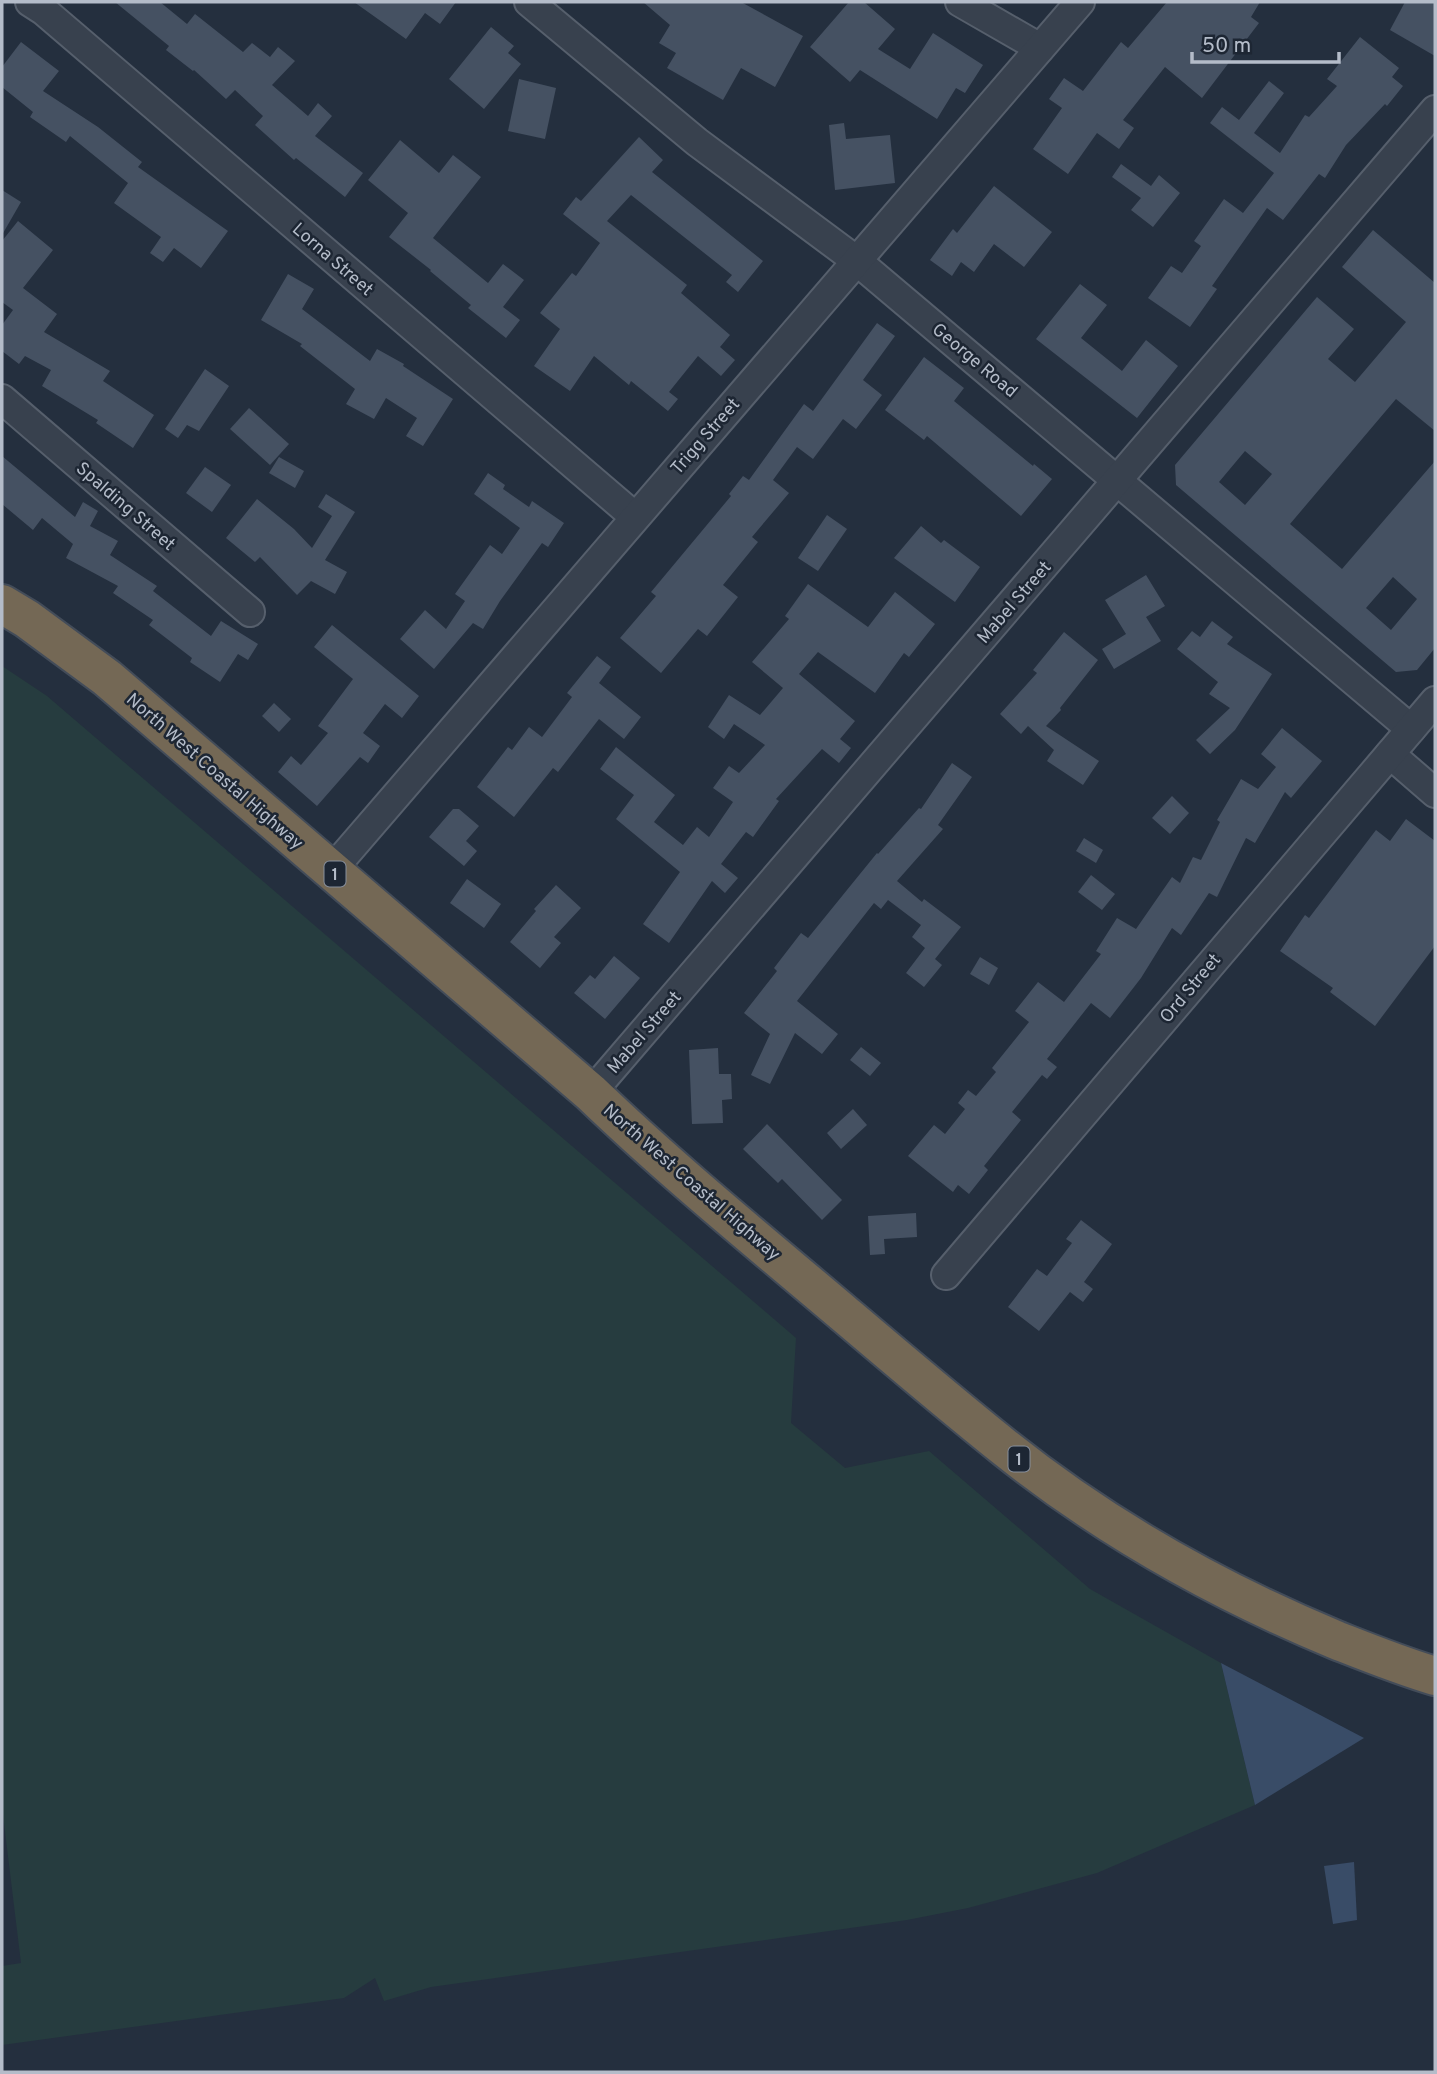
<svg xmlns="http://www.w3.org/2000/svg" width="1437" height="2074" viewBox="0 0 1437 2074" font-family="Overpass,sans-serif">
<rect width="100%" height="100%" fill="#242f3e"/>
<path fill="#263c3f" d="M2,666L47,696L796,1338L791,1423L845,1468L929,1451L1090,1589L1221,1663L1255,1805L1097,1873L968,1908L907,1920L431,1987L384,2001L375,1978L344,1998L2,2045V1966L21,1963L2,1807Z"/>
<g fill="#394c67">
<path d="M1221,1663L1364,1738L1255,1805Z"/>
<path d="M1354,1862L1357,1920L1333,1924L1324,1866Z"/>
</g>
<g fill="#455162" fill-rule="evenodd">
<path d="M115,2H160L187,24L195,14L243,52L252,43L270,57L278,47L295,61L272,85L308,116L318,103L332,116L315,136L363,173L345,197L296,158L294,160L255,125L263,116L235,90L226,99L194,70L193,71L166,50L169,46Z"/>
<path d="M354,2H456L440,24L425,13L406,39Z"/>
<path d="M643,2H741L803,36L775,87L741,68L723,100L667,68L676,53L659,43L670,25Z"/>
<path d="M849,2H864L895,29L878,49L910,69L933,33L983,65L965,93L956,88L937,119L860,70L850,82L810,47Z"/>
<path d="M1167,2H1260L1251,17L1259,23L1202,98L1165,67L1123,120L1134,128L1119,149L1097,133L1068,174L1033,149L1062,108L1049,99L1064,78L1083,91L1121,42L1128,48Z"/>
<path d="M1405,2H1435V56L1390,30Z"/>
<path d="M491,27L514,46L508,53L521,64L484,109L449,79Z"/>
<path d="M1360,37L1399,68L1392,77L1403,86L1387,106L1385,104L1346,145L1325,178L1319,174L1283,220L1267,208L1212,286L1217,289L1190,327L1148,298L1171,266L1182,273L1201,246L1194,241L1224,199L1243,213L1274,173L1210,123L1222,107L1239,120L1269,81L1284,93L1254,133L1280,153L1305,115L1309,117L1337,86L1327,79Z"/>
<path d="M21,42L59,71L43,91L98,127L142,162L138,167L228,231L201,268L174,248L163,262L150,253L161,237L114,203L128,183L70,136L66,142L30,117L33,112L2,87V67Z"/>
<path d="M519,79L556,88L545,139L508,131Z"/>
<path d="M844,123L846,139L890,135L895,183L835,190L829,125Z"/>
<path d="M639,137L663,160L652,172L763,261L738,292L726,282L732,275L631,195L607,221L687,285L681,293L730,335L720,347L735,360L721,376L698,356L669,392L678,399L668,411L631,381L629,385L594,356L570,391L534,366L560,329L540,313L572,273L576,276L600,243L563,214L576,197L581,201Z"/>
<path d="M400,140L439,173L453,155L481,177L433,238L488,283L503,264L524,280L503,307L520,320L506,338L468,308L471,305L430,271L431,270L389,237L408,213L368,180Z"/>
<path d="M1121,164L1151,186L1159,175L1180,193L1153,227L1131,210L1141,198L1112,177Z"/>
<path d="M994,186L1052,232L1024,267L994,244L974,272L961,262L952,276L930,260L953,229L957,233Z"/>
<path d="M2,190L21,202L2,235Z"/>
<path d="M18,221L53,250L23,288L57,314L44,332L110,371L103,381L154,415L133,448L96,423L98,420L42,386L51,370L25,356L19,364L2,351V325L13,310L2,302V241Z"/>
<path d="M1373,230L1435,283V431L1396,399L1290,524L1342,569L1435,461V648L1417,670L1396,672L1176,485L1175,465L1317,297L1354,329L1328,359L1355,382L1406,322L1342,267ZM1245,451L1272,474L1245,505L1219,482ZM1393,577L1417,599L1391,630L1366,608Z"/>
<path d="M288,274L314,289L302,309L370,361L377,349L404,364L403,366L453,399L423,446L406,436L417,418L386,398L374,419L346,404L355,389L300,346L302,344L261,320Z"/>
<path d="M1080,284L1107,305L1081,338L1122,371L1146,340L1178,366L1137,418L1036,339Z"/>
<path d="M877,323L895,336L863,380L882,395L856,429L843,419L813,459L797,447L773,480L789,493L752,537L758,542L723,585L738,597L707,636L698,629L661,673L620,638L656,596L651,592L731,496L729,494L743,476L749,480L804,404L813,411Z"/>
<path d="M924,357L964,388L954,401L1033,466L1034,464L1052,479L1021,516L927,436L924,440L885,410Z"/>
<path d="M205,369L229,386L199,431L187,425L178,438L165,429Z"/>
<path d="M249,408L289,444L270,465L230,429Z"/>
<path d="M2,456L75,517L83,502L98,511L90,526L118,541L110,555L157,586L153,591L211,636L221,621L258,644L248,660L238,654L220,682L190,662L192,658L149,625L153,620L113,593L118,586L66,558L73,544L42,518L33,530L2,504Z"/>
<path d="M279,457L304,471L295,488L269,473Z"/>
<path d="M205,467L231,485L212,512L186,493Z"/>
<path d="M488,473L505,485L503,489L529,507L532,501L564,523L548,547L542,543L500,601L483,629L473,623L434,669L400,639L425,610L446,629L465,601L455,594L490,545L502,554L520,528L474,494Z"/>
<path d="M326,494L355,512L325,560L347,572L335,594L311,581L297,595L260,557L255,562L226,538L257,499L294,529L312,548L332,516L318,507Z"/>
<path d="M827,515L847,529L818,571L798,558Z"/>
<path d="M921,526L941,543L944,540L980,567L955,602L894,558Z"/>
<path d="M1146,575L1165,606L1146,617L1161,641L1114,669L1102,649L1126,634L1105,600Z"/>
<path d="M808,584L868,627L895,592L935,624L909,657L904,653L875,693L818,652L799,674L855,721L840,739L851,748L839,763L822,749L776,799L779,801L753,837L746,832L721,864L738,878L725,893L712,881L669,943L643,924L680,872L616,819L634,795L600,769L616,747L675,795L654,822L683,845L697,827L709,837L733,802L713,788L729,766L739,773L765,745L734,724L724,739L708,727L729,695L760,715L783,688L752,662L789,619L785,616Z"/>
<path d="M1212,621L1233,637L1227,644L1272,674L1235,730L1210,754L1196,740L1230,708L1209,694L1218,682L1177,649L1192,631L1200,637Z"/>
<path d="M332,625L419,696L402,718L385,704L363,733L380,746L368,763L360,757L317,806L278,772L291,756L301,765L328,733L318,726L353,679L314,647Z"/>
<path d="M1064,632L1098,660L1060,708L1061,710L1046,726L1099,761L1083,785L1047,761L1054,750L1028,726L1021,734L1000,714L1037,673L1033,670Z"/>
<path d="M597,656L611,667L599,683L641,717L624,739L599,719L558,772L553,768L514,817L477,787L508,747L512,750L529,727L542,737L572,697L567,693Z"/>
<path d="M274,703L291,719L279,732L262,716Z"/>
<path d="M1282,728L1322,761L1291,798L1285,792L1255,843L1246,838L1217,897L1209,893L1181,935L1172,928L1141,978L1110,1018L1091,1003L1047,1059L1057,1067L1047,1079L1042,1075L1012,1112L1021,1120L984,1166L988,1170L969,1194L958,1185L953,1192L908,1156L934,1125L945,1134L965,1109L958,1103L968,1090L976,1096L996,1072L992,1068L1029,1022L1015,1011L1038,982L1064,1002L1101,954L1096,951L1117,918L1136,929L1172,877L1180,883L1193,857L1201,860L1220,822L1217,820L1241,779L1258,789L1276,767L1261,754Z"/>
<path d="M952,763L972,777L938,825L943,829L897,881L922,902L924,899L961,927L935,959L942,965L924,987L906,973L925,948L912,937L921,925L888,900L881,909L874,903L797,1001L838,1034L822,1054L795,1033L770,1084L751,1075L770,1034L744,1013L777,971L774,968L801,933L808,938L877,853L878,854L919,808L921,809Z"/>
<path d="M1172,796L1189,813L1170,834L1152,818Z"/>
<path d="M453,809H459L479,826L466,841L477,851L464,866L429,837Z"/>
<path d="M1406,819L1435,841V946L1375,1026L1330,992L1333,988L1280,951L1305,915L1309,918L1376,830L1390,841Z"/>
<path d="M1084,838L1103,850L1096,863L1076,851Z"/>
<path d="M1091,875L1115,894L1102,910L1078,892Z"/>
<path d="M467,879L501,904L484,928L450,903Z"/>
<path d="M556,885L581,908L554,937L561,943L540,968L510,942L536,911L534,909Z"/>
<path d="M614,956L640,978L605,1019L574,993L590,975L595,979Z"/>
<path d="M980,957L998,968L989,985L970,974Z"/>
<path d="M861,1047L881,1063L870,1076L850,1060Z"/>
<path d="M718,1048L719,1074H731L732,1099L722,1100L723,1123L692,1124L689,1050Z"/>
<path d="M853,1109L867,1125L841,1149L827,1133Z"/>
<path d="M767,1124L842,1200L822,1220L782,1179L778,1183L743,1149Z"/>
<path d="M916,1213L917,1237L884,1239L885,1254L870,1255L868,1216Z"/>
<path d="M1081,1220L1112,1244L1084,1282L1093,1289L1083,1302L1070,1292L1039,1331L1008,1307L1037,1269L1047,1276L1072,1243L1066,1239Z"/>
</g>
<g fill="none" stroke-linecap="round" stroke-linejoin="round">
<g stroke="#565f6c" stroke-width="32">
<g id="minor">
<path d="M30,2L44,11L635,517"/>
<path d="M529,2L697,142L857,261L1411,729"/>
<path d="M960,2L1040,48"/>
<path d="M2,399L250,612"/>
<path d="M1390,754L1435,793"/>
<path d="M331,871L1080,2"/>
<path d="M591,1093L1435,110"/>
<path d="M946,1275L1435,701"/>
</g>
</g>
<g stroke="#434c59" stroke-width="42">
<path id="highway" d="M2,604L27,619L107,678L591,1093C671,1170 757,1240 842,1312C895,1357 949,1403 1004,1447C1104,1527 1218,1591 1336,1640C1369,1653 1401,1666 1435,1676"/>
</g>
<use href="#minor" stroke="#38414e" stroke-width="28"/>
<use href="#highway" stroke="#746855" stroke-width="38"/>
</g>
<g text-anchor="middle" stroke-width="5" stroke-linejoin="round" paint-order="stroke">
<g fill="#1d2633" stroke="#878f9c" stroke-width="2">
<rect x="324.5" y="861.5" width="21" height="25" rx="5"/>
<rect x="1008.5" y="1446.5" width="21" height="25" rx="5"/>
</g>
<g font-size="16" font-weight="bold" fill="#b4bcc9">
<text x="335" y="880">1</text>
<text x="1019" y="1465">1</text>
</g>
<g font-size="18" fill="#b4bcc9" stroke="#1d2633">
<text transform="translate(333 259) rotate(41)" y="6">Lorna Street</text>
<text transform="translate(975 360) rotate(40)" y="6">George Road</text>
<text transform="translate(705 436) rotate(-49)" y="6">Trigg Street</text>
<text transform="translate(126 506) rotate(41)" y="6">Spalding Street</text>
<text transform="translate(1014 602) rotate(-49)" y="6">Mabel Street</text>
<text transform="translate(215 771) rotate(41)" y="6">North West Coastal Highway</text>
<text transform="translate(1190 988) rotate(-50)" y="6">Ord Street</text>
<text transform="translate(644 1032) rotate(-49)" y="6">Mabel Street</text>
<text transform="translate(692 1182) rotate(41)" y="6">North West Coastal Highway</text>
</g>
</g>
<rect width="1437" height="2074" fill="none" stroke="#b4bcc9" stroke-width="7"/>
<path d="M1192 52v10h147v-10" fill="none" stroke="#b4bcc9" stroke-width="3.5"/>
<text x="1202" y="52" font-size="21" fill="#b4bcc9" stroke="#1d2633" stroke-width="5" paint-order="stroke">50 m</text>
</svg>
